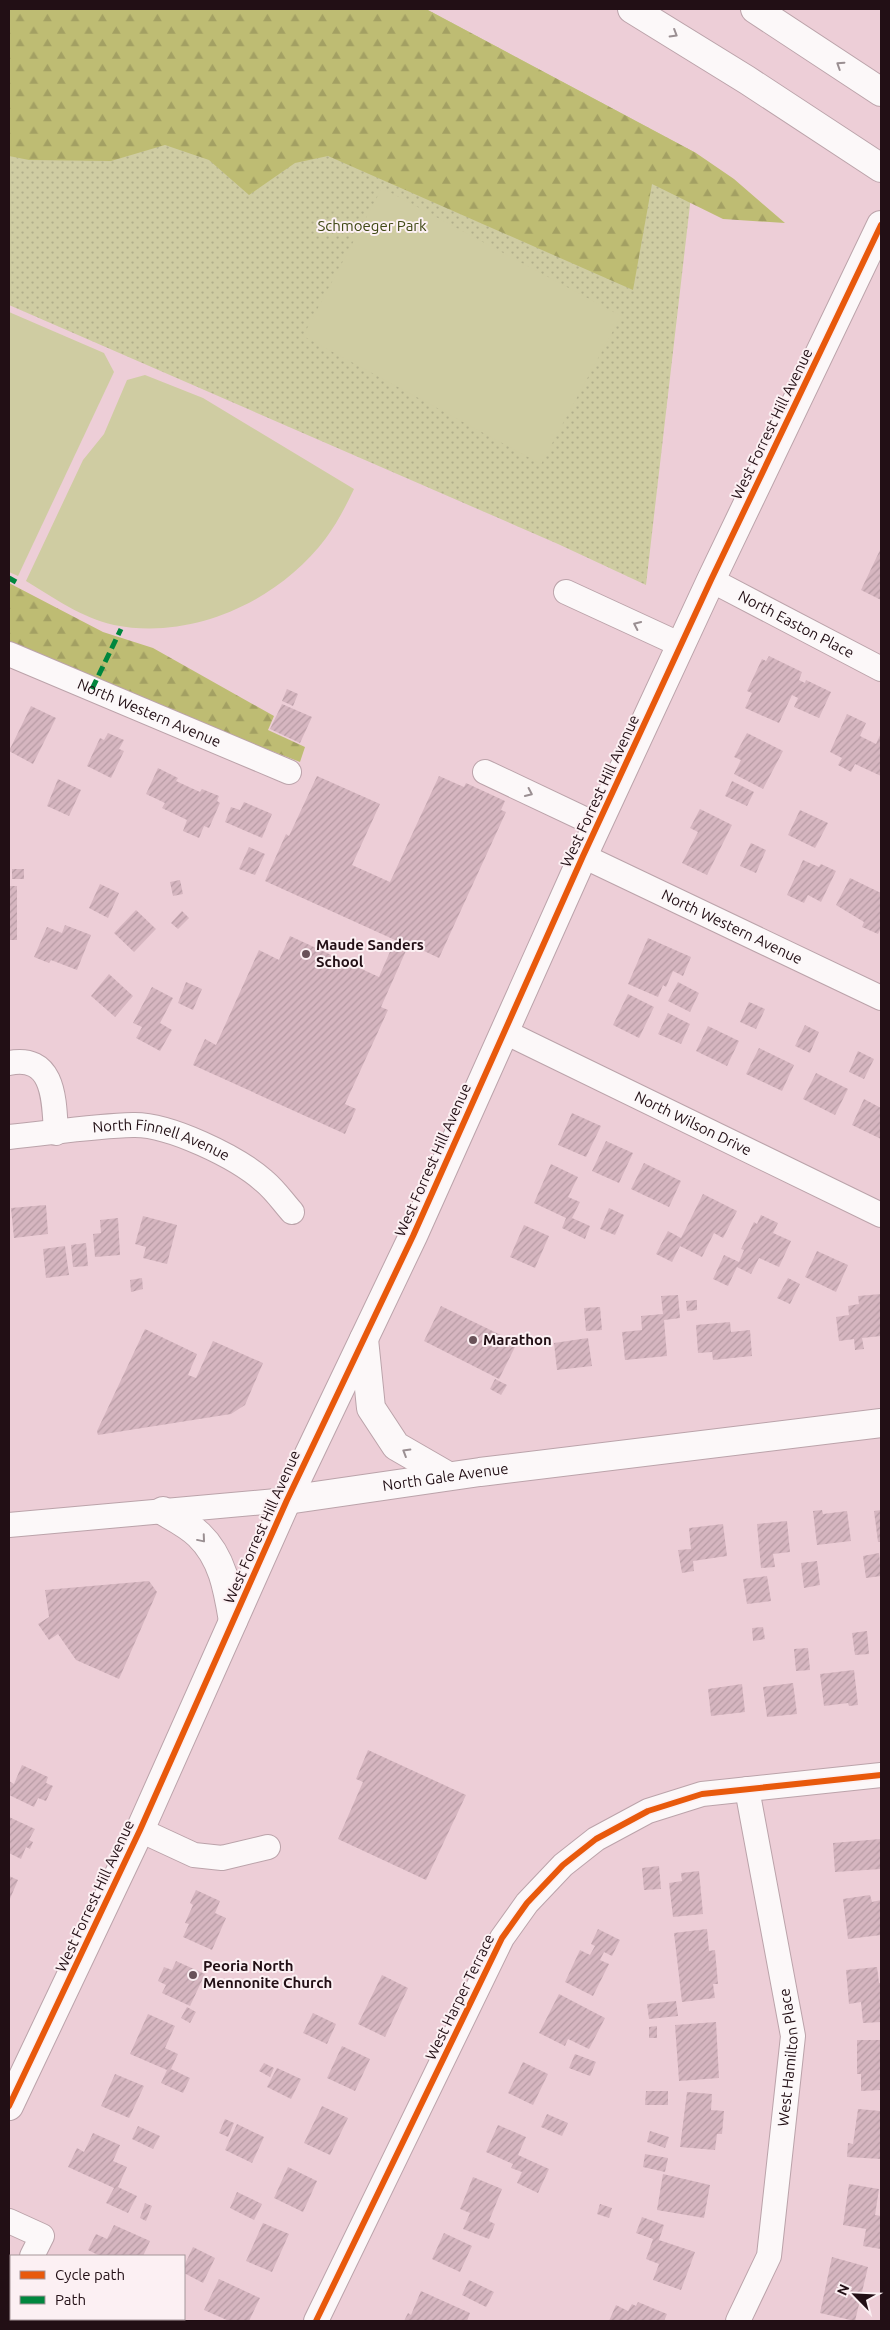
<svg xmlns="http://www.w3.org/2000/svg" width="890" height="2330" viewBox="0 0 890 2330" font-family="Ubuntu,sans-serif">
<defs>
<pattern id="grass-dots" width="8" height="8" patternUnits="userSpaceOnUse" patternTransform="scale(1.25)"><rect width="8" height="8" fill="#cfcca2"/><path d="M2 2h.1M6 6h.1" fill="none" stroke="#b1ae8b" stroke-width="1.8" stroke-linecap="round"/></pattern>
<pattern id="forest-firs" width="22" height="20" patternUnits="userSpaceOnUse" patternTransform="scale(1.25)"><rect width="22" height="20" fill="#bebc73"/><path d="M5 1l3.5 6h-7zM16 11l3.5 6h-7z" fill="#a3a063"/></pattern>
<pattern id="building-hatch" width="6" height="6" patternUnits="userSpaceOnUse" patternTransform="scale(1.25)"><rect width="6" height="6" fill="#d6b6c0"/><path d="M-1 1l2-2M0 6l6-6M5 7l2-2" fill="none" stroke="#b79ba4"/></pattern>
</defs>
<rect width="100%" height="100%" fill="#edced7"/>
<path fill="url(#grass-dots)" d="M9,9H426L696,153L646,585L558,544L9,305Z"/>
<g fill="url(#forest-firs)">
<path d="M9,9H426L696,153L734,179L785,223L723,219L652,184L633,290L328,156L295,163L249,195L209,160L165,145L111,161L29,160L9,156Z"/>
<path d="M9,583L103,632L153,648L274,716L268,730L305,747L300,762L9,649Z"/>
</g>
<g fill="#cfcca2">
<path d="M382,188L621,316L541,464L303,336Z"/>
<path d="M9,312L104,353L114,372L18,576L9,572Z"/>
<path d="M145,375L203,398L354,489C346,506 337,523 326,538C279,601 192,641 114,625C82,618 54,598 26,581L83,460L104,434L127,380Z"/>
</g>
<g fill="url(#building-hatch)">
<path d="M881,548V600L861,590Z"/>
<path d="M769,656L802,672L799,680L805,683L806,680L831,692L819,718L794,707L798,698L792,695L779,723L745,708L752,693L747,691L762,659L766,661Z"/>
<path d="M287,689L298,694L293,706L282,701Z"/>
<path d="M282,704L312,717L300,743L270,729Z"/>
<path d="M31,706L56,718L33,764L9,751Z"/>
<path d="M847,714L866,723L860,736L876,744L881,733V776L855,764L851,772L838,765L842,758L830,752Z"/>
<path d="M108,733L124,740L119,749L124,751L111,778L87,766L100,738L104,740Z"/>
<path d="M747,733L783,751L763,789L734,774L741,760L734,757Z"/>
<path d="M158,768L178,778L176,781L200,792L202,789L219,796L217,801L220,803L209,828L204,826L199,838L183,831L187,820L162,808L165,803L146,794Z"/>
<path d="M317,776L380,804L352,865L390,882L439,776L464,787L466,783L505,801L501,810L506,812L439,958L409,944L381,1007L388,1010L345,1104L356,1109L345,1134L193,1065L205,1039L216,1045L259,950L279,960L290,936L379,977L395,940L265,881L286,834L289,836Z"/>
<path d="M58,779L81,790L69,816L47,806Z"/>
<path d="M732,781L754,792L747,806L725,796Z"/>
<path d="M244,802L272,814L262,838L225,822L231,807L240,810Z"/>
<path d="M700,809L732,825L707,875L682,863L698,832L690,828Z"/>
<path d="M800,810L828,823L815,848L788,835Z"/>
<path d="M751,843L766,850L756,873L740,866Z"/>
<path d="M249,847L265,854L255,875L239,869Z"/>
<path d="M803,860L819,867L821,864L836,871L821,902L808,895L804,903L787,895Z"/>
<rect x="12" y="869" width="12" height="10"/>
<path d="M850,878L881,893V928L878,934L862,927L864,922L836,905Z"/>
<path d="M180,880L183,894L173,896L170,882Z"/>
<path d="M100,884L119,893L108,918L89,908Z"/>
<rect x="9" y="886" width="8" height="54"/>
<path d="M136,910L156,929L134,952L114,933Z"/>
<path d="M182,911L189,918L178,929L171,923Z"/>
<path d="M65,925L91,935L77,970L51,960L49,963L34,957L47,927L62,933Z"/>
<path d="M648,938L691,957L683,976L673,971L666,987L663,985L658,997L628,984Z"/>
<path d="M109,974L133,996L115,1017L91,996Z"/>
<path d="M186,982L202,989L193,1010L178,1003Z"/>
<path d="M678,982L699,993L690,1012L668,1001Z"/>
<path d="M152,987L173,998L160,1023L172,1030L160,1051L136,1038L142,1027L133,1023Z"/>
<path d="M628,994L654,1007L639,1038L613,1025Z"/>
<path d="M749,1002L765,1009L756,1029L740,1022Z"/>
<path d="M668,1013L690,1024L681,1044L658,1034Z"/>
<path d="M805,1025L819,1032L810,1053L795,1046Z"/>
<path d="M708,1026L739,1041L727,1066L696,1051Z"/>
<path d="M759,1048L794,1065L782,1091L746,1074Z"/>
<path d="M858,1051L874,1059L864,1079L849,1072Z"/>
<path d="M816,1073L848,1089L835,1115L803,1099Z"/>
<path d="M864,1099L881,1108V1139L852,1125Z"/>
<path d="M572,1113L601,1126L586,1157L558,1145Z"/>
<path d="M606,1141L633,1153L619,1183L592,1171Z"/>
<path d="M644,1163L681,1181L669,1207L631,1189Z"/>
<path d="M551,1164L578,1177L568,1197L580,1202L572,1218L590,1226L585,1239L562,1228L566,1218L534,1203Z"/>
<path d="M703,1194L737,1211L723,1238L714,1233L702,1257L680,1246L672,1262L656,1254L668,1231L681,1238Z"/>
<path d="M46,1205L48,1234L14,1238L11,1208Z"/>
<path d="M609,1208L624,1215L615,1235L600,1229Z"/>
<path d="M761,1215L778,1223L773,1233L791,1241L779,1267L759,1258L751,1274L737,1267L728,1286L713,1279L724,1255L739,1262L744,1250L741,1249L754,1222L757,1224Z"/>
<path d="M143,1216L177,1225L167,1264L143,1258L146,1247L135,1244Z"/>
<path d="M118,1218L120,1255L95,1257L93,1234L101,1233L100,1220Z"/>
<path d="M524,1225L549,1236L535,1268L510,1257Z"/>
<path d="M86,1243L88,1266L73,1267L71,1245Z"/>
<path d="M65,1246L69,1275L46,1278L43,1249Z"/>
<path d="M817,1251L848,1265L836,1292L805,1277Z"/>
<path d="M142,1278L143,1289L131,1292L130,1280Z"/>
<path d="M788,1278L800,1284L790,1304L777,1298Z"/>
<path d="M881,1294V1336L862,1338L864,1349L855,1350L854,1339L839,1341L836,1317L849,1315L848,1306L859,1304L858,1296Z"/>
<path d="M678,1295L680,1318L664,1320L667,1356L625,1360L622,1332L642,1330L641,1316L663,1314L661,1296Z"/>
<path d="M697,1300V1310L687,1311L686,1301Z"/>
<path d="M441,1306L517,1343L499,1379L424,1341Z"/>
<path d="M600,1307L602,1330L586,1331L584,1308Z"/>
<path d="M730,1322L731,1332L750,1330L752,1356L713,1360L712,1352L698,1353L696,1325Z"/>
<path d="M145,1329L197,1354L188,1375L196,1378L213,1341L263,1363L245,1405L231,1414L98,1435L97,1431Z"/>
<path d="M588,1338L592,1366L557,1370L554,1343Z"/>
<path d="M495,1379L507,1385L501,1395L490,1389Z"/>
<path d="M822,1510L823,1514L847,1511L851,1541L817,1545L813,1511Z"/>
<path d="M881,1510V1542H878L874,1511Z"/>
<path d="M787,1521L790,1552L773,1554L775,1567L761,1568L757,1524Z"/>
<path d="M723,1524L727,1556L693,1561L694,1571L682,1573L678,1550L691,1549L689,1528Z"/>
<path d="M879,1553L881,1576L866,1578L863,1556Z"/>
<path d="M817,1561L820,1585L804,1588L801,1563Z"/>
<path d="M767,1576L771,1601L747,1604L743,1579Z"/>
<path d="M149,1581L157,1592L119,1679L76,1660L58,1634L49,1640L38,1624L49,1617L45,1590Z"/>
<path d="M763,1627L765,1639L753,1641L752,1628Z"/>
<path d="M867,1631L869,1654L855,1655L852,1633Z"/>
<path d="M808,1648L810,1670L796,1671L794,1649Z"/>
<path d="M854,1670L858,1705L849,1706L848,1703L824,1706L820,1674Z"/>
<path d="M793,1683L797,1714L767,1717L763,1687Z"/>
<path d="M742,1684L745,1712L711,1716L708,1689Z"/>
<path d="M368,1750L466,1795L426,1880L338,1839L363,1782L356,1779Z"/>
<path d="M22,1765L48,1777L46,1783L53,1786L46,1801L38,1798L34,1807L9,1795V1781L14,1784Z"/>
<path d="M9,1817L35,1829L29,1840L33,1842L30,1849L26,1847L21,1859L9,1853Z"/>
<path d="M881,1839V1869L835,1872L833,1843Z"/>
<path d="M659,1866L661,1889L644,1890L642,1868Z"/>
<path d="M699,1871L703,1914L673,1917L669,1883L682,1881L681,1873Z"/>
<path d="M9,1876L18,1880L9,1901Z"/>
<path d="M196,1890L220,1901L215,1913L226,1918L212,1950L183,1937L189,1924L185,1923L193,1905L190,1903Z"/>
<path d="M870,1895L872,1902L881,1900V1935L848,1939L843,1899Z"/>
<path d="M598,1929L620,1940L612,1956L604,1952L600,1960L609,1964L593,1996L565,1982L580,1950L590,1955L595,1946L591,1944Z"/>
<path d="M707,1929L709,1951L715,1950L718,1984H713L715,1998L682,2002L674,1933Z"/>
<path d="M176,1961L205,1974L190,2006L162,1993L166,1985L158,1981L164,1967L172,1970Z"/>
<path d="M877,1967L879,1983H881V2022L863,2023L861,2002L849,2004L846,1970Z"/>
<path d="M382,1975L408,1988L385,2037L358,2024Z"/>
<path d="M559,1994L605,2018L589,2049L568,2039L565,2046L539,2033Z"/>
<path d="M676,2001L678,2016L649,2019L647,2004Z"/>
<path d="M187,2007L196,2012L190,2023L181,2018Z"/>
<path d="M313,2013L336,2024L327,2044L303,2033Z"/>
<path d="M148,2014L175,2026L165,2048L178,2054L171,2069L190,2078L183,2093L161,2083L167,2070L130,2054Z"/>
<path d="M716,2022L719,2078L679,2081L675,2025Z"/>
<path d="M657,2026V2038H649V2027Z"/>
<path d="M857,2040H881V2090L861,2091V2074H857Z"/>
<path d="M342,2046L370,2059L355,2091L327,2078Z"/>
<path d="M575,2054L596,2062L590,2076L569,2068Z"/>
<path d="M523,2062L548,2074L533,2105L508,2093Z"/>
<path d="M264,2063L274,2068L270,2077L259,2071Z"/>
<path d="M277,2068L301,2079L291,2099L267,2087Z"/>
<path d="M115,2074L144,2086L129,2118L101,2106Z"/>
<path d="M646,2091H668V2105H645Z"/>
<path d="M687,2092L712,2094L711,2110L724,2111L722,2134H717L715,2150L680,2147Z"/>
<path d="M322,2106L348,2118L330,2155L304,2143Z"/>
<path d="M858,2109L881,2111V2159L847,2157L848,2143L853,2144Z"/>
<path d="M547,2114L568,2123L562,2136L541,2127Z"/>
<path d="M225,2119L234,2123L228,2137L219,2133Z"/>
<path d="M237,2124L264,2137L252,2163L225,2150Z"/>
<path d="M498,2125L526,2137L518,2155L549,2169L538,2193L517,2183L522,2172L511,2168L513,2164L486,2152Z"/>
<path d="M138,2126L160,2136L153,2149L132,2139Z"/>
<path d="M650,2131L669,2137L665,2148L647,2142Z"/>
<path d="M93,2133L120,2145L113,2161L127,2167L118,2187L137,2196L128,2213L106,2203L114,2188L68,2167L77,2148L84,2152Z"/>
<path d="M645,2154L668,2158L665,2172L643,2167Z"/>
<path d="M288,2167L317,2181L303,2212L274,2198Z"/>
<path d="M663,2174L710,2185L704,2218L657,2210Z"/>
<path d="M473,2177L502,2189L489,2221L495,2224L489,2239L463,2229L470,2213L460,2209Z"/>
<path d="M849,2184L879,2189L875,2215L881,2216V2249L863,2246L866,2229L843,2225Z"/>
<path d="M237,2192L262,2204L254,2220L230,2208Z"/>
<path d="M145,2203L152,2206L146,2221L140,2218Z"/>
<path d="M600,2204L612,2208L609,2218L597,2214Z"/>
<path d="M642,2217L664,2225L659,2240L695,2252L681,2290L653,2280L659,2264L646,2259L653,2239L636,2233Z"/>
<path d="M263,2223L289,2234L272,2272L246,2261Z"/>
<path d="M114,2225L150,2241L143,2256H100L88,2250L96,2234L107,2239Z"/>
<path d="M444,2233L472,2246L460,2272L432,2259Z"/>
<path d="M193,2247L215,2258L203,2283L184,2273V2266Z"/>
<path d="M832,2257L868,2267L855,2321L820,2313Z"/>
<path d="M219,2279L260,2298L249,2321H229L204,2310Z"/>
<path d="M469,2280L494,2292L486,2307L462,2295Z"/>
<path d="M421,2291L470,2313L467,2321H404L408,2313L411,2315Z"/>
<path d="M638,2302L667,2314L664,2321H609L616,2305L628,2311L632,2304L636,2306Z"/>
<path d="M86,2319H114L113,2321H91Z"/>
</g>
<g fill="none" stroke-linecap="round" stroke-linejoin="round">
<g stroke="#bba3aa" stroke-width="26">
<g id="minor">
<path id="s1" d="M711,580L881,669"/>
<path d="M566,592L681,645"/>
<path id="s2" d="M9,654L289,772"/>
<path d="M485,772L597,825"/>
<path id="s3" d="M583,856L881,998"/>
<path id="s4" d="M505,1032L881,1215"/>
<path d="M9,1063C55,1054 54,1101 56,1133"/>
<path id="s5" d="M9,1137C50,1133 92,1126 133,1125C169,1124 237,1157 264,1181C275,1190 283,1202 292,1212"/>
<path d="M9,1525L287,1500"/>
<path d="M140,1830L194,1855L222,1858L268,1847"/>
<path d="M9,2221L42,2236L32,2256"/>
<path d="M9,2307L11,2302"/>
<path d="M28,2319L34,2321"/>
<path d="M316,2321L502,1938L527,1903L563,1865L596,1839L648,1811L702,1794L881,1775"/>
<path id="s6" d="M738,2321L769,2256L793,2036L747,1789"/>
</g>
</g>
<g stroke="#bba3aa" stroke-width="30">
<g id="major">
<path d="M364,1339L371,1408L396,1446L448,1476"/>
<path id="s7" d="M287,1500L480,1472L881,1423"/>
<path d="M163,1511C175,1518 189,1525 199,1535C223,1558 228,1591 233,1621"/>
<path d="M9,2106L140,1830L287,1500L413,1236L583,856L711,580L881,225"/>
</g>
</g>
<g stroke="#bba3aa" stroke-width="30">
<g id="highway">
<path d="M632,9L747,80L881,168"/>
<path d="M755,9L881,92"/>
</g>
</g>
<use href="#minor" stroke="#fcf8f9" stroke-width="24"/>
<use href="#major" stroke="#fcf8f9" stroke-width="28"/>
<use href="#highway" stroke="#fcf8f9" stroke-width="28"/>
<g stroke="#00873e" stroke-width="5" stroke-dasharray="10 5" stroke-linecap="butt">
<path d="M9,578L16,582"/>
<path d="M92,689L121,629"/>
</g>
<g stroke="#fcf0f3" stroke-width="9">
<g id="cycleway">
<path d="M9,2106L140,1830L287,1500L413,1236L583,856L711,580L881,225"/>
<path d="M316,2321L502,1938L527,1903L563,1865L596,1839L648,1811L702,1794L881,1775"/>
</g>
</g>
<use href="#cycleway" stroke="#e8590c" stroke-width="6"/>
</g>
<defs><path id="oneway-chevron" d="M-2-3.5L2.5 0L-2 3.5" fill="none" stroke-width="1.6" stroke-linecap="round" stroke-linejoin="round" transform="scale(1.25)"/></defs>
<g stroke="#9a8f92">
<use href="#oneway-chevron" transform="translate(674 34) rotate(31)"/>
<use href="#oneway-chevron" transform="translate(840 65) rotate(-147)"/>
<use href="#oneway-chevron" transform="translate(637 625) rotate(-155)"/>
<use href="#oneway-chevron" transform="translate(529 793) rotate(25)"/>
<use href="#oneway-chevron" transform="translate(406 1452) rotate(-149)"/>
<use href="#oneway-chevron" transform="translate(202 1539) rotate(50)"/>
</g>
<g fill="#695259" stroke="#fcf0f3" stroke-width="2">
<circle cx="306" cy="954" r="5"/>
<circle cx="473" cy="1340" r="5"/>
<circle cx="193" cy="1975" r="5"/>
</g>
<g text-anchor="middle" stroke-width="4" stroke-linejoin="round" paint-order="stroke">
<g font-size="15" fill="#404915" stroke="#fcf0f3">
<text x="372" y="231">Schmoeger Park</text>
</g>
<g font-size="15" fill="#220f15" stroke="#fcf0f3">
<text transform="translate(772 424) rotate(-64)" y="5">West Forrest Hill Avenue</text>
<text dy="5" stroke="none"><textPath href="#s1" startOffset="96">North Easton Place</textPath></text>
<text dy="5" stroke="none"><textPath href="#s2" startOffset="152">North Western Avenue</textPath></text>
<text transform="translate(600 791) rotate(-65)" y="5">West Forrest Hill Avenue</text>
<text dy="5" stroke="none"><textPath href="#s3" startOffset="165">North Western Avenue</textPath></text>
<text dy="5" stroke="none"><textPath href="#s4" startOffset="209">North Wilson Drive</textPath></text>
<text dy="5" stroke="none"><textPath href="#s5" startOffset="155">North Finnell Avenue</textPath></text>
<text transform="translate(433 1160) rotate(-66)" y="5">West Forrest Hill Avenue</text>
<text dy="5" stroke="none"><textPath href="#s7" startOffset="160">North Gale Avenue</textPath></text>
<text transform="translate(262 1527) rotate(-66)" y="5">West Forrest Hill Avenue</text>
<text transform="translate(95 1896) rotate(-65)" y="5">West Forrest Hill Avenue</text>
<text transform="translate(460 1997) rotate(-64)" y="5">West Harper Terrace</text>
<text dy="5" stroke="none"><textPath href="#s6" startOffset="272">West Hamilton Place</textPath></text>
</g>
<g font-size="15" font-weight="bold" fill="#220f15" stroke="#fcf0f3" text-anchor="start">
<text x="316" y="950">Maude Sanders<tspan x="316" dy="17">School</tspan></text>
<text x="483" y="1345">Marathon</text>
<text x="203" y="1971">Peoria North<tspan x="203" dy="17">Mennonite Church</tspan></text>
</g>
</g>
<rect width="890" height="2330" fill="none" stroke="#220f15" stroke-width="20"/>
<rect x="10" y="2255" width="175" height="65" fill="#fcf0f3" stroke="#a5969a"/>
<rect x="20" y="2271" width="25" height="8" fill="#e8590c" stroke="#a5969a"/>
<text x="55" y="2280" font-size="15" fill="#220f15">Cycle path</text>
<rect x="20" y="2296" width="25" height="8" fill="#00873e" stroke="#a5969a"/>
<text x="55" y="2305" font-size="15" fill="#220f15">Path</text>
<g transform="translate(855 2295) rotate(294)" stroke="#fcf0f3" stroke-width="4" paint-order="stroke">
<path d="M0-4L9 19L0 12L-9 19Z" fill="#220f15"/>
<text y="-8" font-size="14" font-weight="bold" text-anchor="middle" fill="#220f15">N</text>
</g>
</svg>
